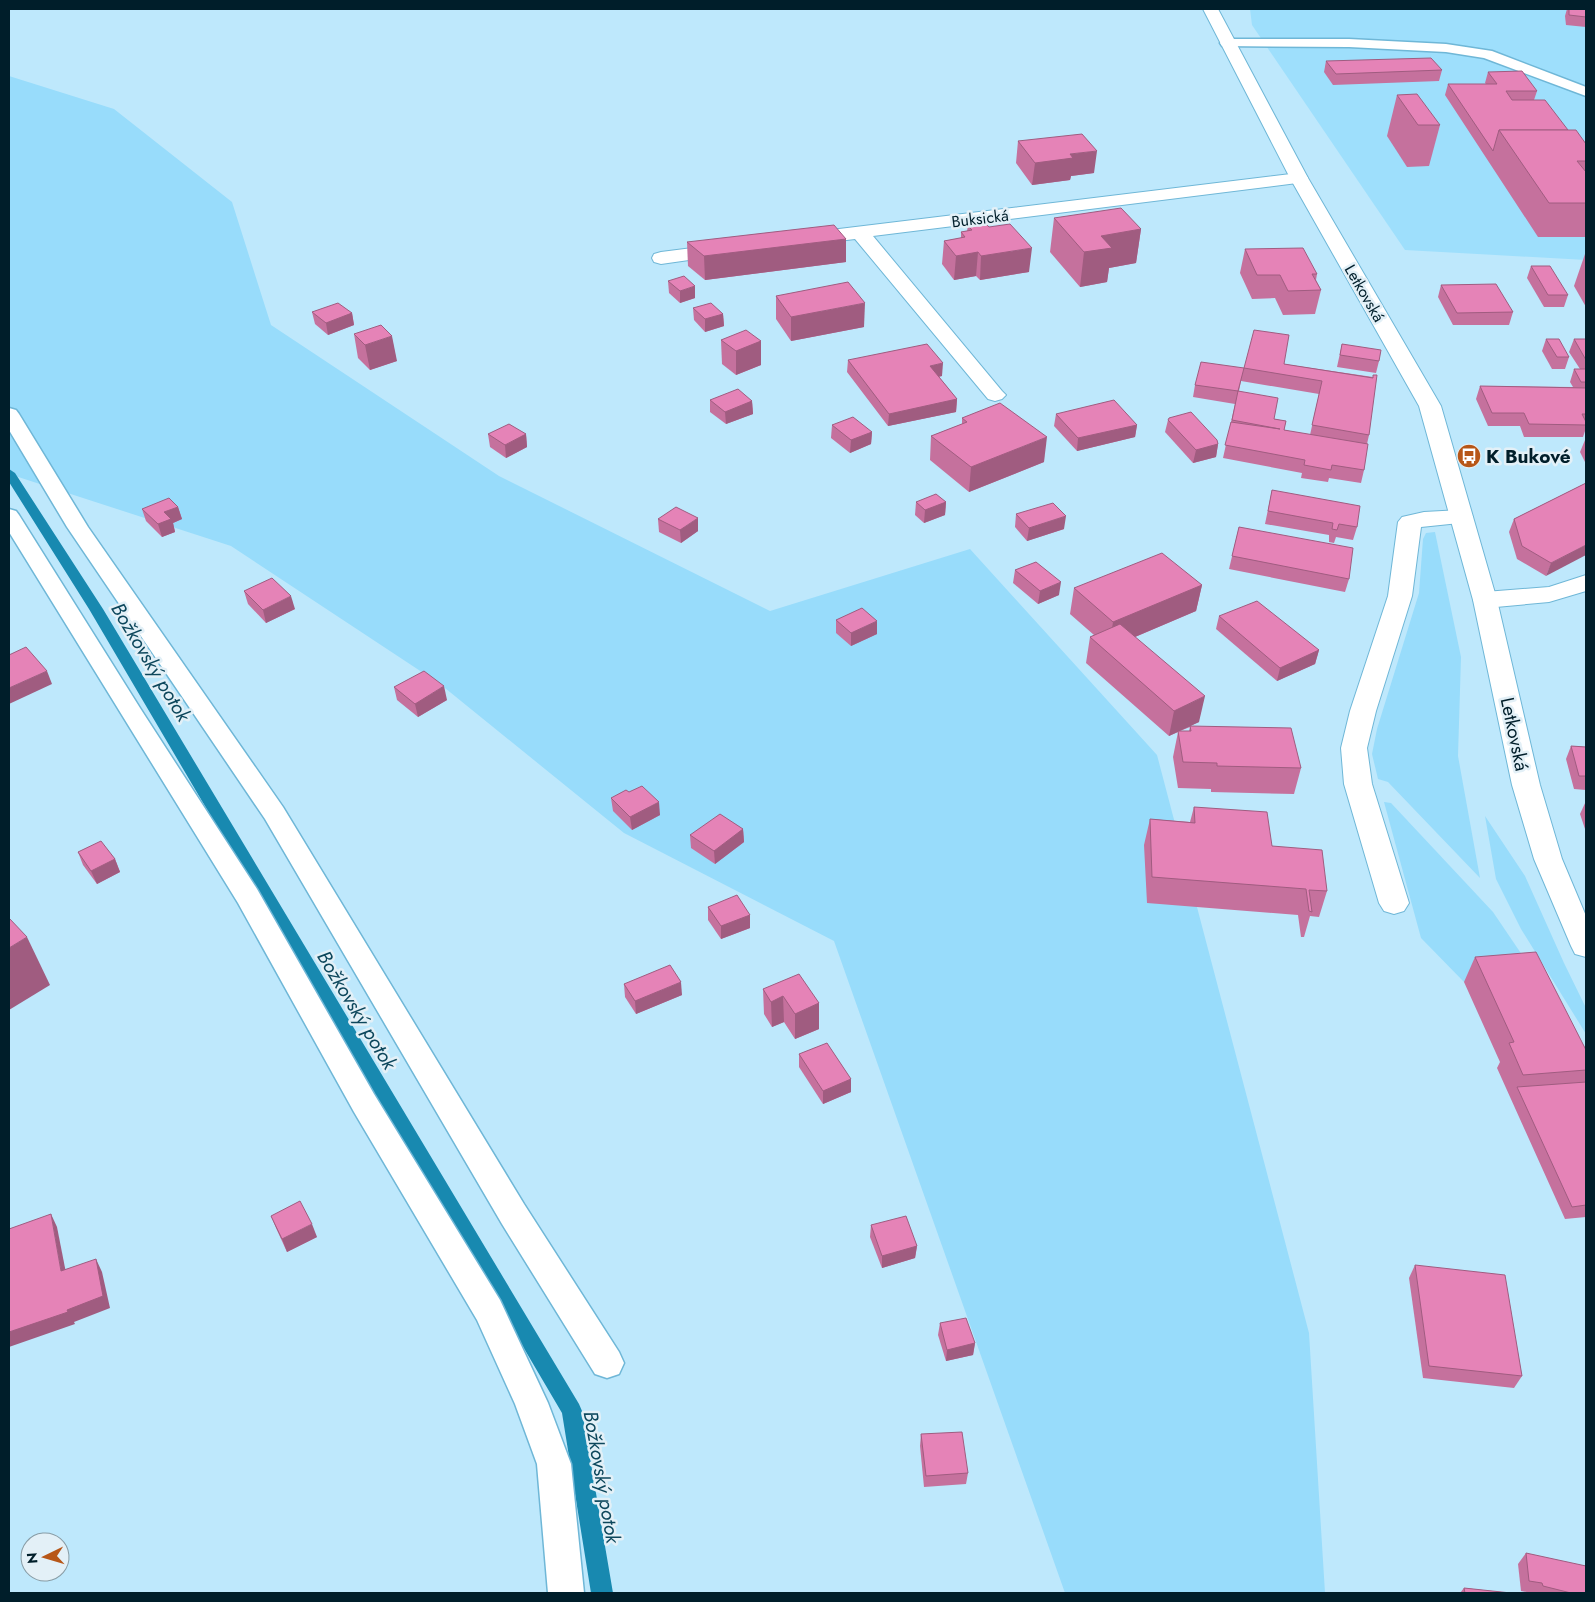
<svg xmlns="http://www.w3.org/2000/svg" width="1595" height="1602" viewBox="0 0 1595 1602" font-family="Jost,sans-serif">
<rect width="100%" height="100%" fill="#bee8fc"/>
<path fill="#9edffc" d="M1250,9H1586V260L1405,250L1252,25Z"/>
<g fill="#98dcfb">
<path d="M9,76L114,109L232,202L271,325L499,476L770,611L970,549L1157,755L1309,1333L1325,1593H1065L834,941L624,833L440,684L231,546L9,474Z"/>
<path d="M1435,532L1461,657L1458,756L1480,878L1388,782L1378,779L1372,754L1377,729L1419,593L1423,539L1426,533Z"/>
<path d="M1384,802L1391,803L1493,912L1537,977L1464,982L1421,938Z"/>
<path d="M1485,816L1525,876L1564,963L1586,1008V1034L1521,929L1496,879Z"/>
</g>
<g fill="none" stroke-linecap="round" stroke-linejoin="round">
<path fill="#1889b0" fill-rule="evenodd" d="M9,469L15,473L103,609L579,1404L582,1411L613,1593H591L562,1413L89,609L9,482Z"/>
<g stroke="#6fb7d7" stroke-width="3">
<g id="lane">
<path d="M1227,39H1349L1446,44L1492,51L1586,87V96L1484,58L1446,52L1349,47L1222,46L1220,43L1222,40Z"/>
<path d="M9,408L16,410L19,414L88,527L283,807L524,1204L619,1352L624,1363L619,1374L607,1378L595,1374L502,1224L265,819L67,527L9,430Z"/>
<path d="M9,509L16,511L19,515L140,708L257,889L374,1094L500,1300L548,1403L571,1464L584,1593H548L537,1464L515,1404L477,1320L354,1112L238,903L9,532Z"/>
</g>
</g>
<g stroke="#6fb7d7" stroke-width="2">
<g id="street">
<path d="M1299,173L1305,174L1308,178L1305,182L873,236L1002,391L1006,395L1002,399L995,401L988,399L855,239L806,245L799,243L797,239L799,235L806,233Z"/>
<path d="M724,244L731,246L733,250L731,254L661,264L654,262L652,258L654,254L661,252Z"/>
<path d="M1461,510L1469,512L1473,517L1469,522L1421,527L1412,596L1376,711L1367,748L1372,784L1409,903L1404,911L1394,914L1384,911L1379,903L1344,784L1341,748L1350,711L1388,596L1398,522L1402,517L1424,512Z"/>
<path d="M1586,575V591L1549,602L1485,608L1476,605L1473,600L1476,595L1485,592L1549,587Z"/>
</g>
</g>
<g stroke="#6fb7d7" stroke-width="2">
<path id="secondary" d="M1203,9H1218L1308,178L1441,406L1497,600L1540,785L1562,859L1586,916V957L1575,954L1571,946L1534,859L1512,785L1473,600L1419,406L1290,178Z"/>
</g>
<use href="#lane" fill="#fff" fill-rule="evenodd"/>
<use href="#street" fill="#fff" fill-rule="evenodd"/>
<use href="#secondary" fill="#fff" fill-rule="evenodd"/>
</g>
<g fill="#c5719d" fill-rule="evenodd">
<path d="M1567,9H1586V27L1566,25L1565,16Z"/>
<path d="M1326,61L1442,70L1439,81L1333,85L1324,72Z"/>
<path d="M1488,72L1537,91L1534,100L1568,130L1586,144V237H1538L1445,95L1448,84H1486L1485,83Z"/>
<path d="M1397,95L1440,125L1429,166L1407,167L1387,136Z"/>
<path d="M1018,141L1094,173L1071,176L1070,180L1032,185L1016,163Z"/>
<path d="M1054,218L1141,229L1136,263L1109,268L1107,282L1080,287L1050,252Z"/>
<path d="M968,226L989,227L1029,272L980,280L976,276L954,280L942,264L944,241L961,238V232L967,231Z"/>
<path d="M846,239V262L705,280L688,266L687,242Z"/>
<path d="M1245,249L1317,274L1316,280L1321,290L1315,314L1283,315L1275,298L1252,299L1240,273Z"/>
<path d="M1586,251V307L1574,286Z"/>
<path d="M1531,266L1568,295L1564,307H1544L1527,278Z"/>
<path d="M668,281L695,298L680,303L669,293Z"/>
<path d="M1441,285L1513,312L1509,325H1453L1438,297Z"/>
<path d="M776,296L864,327L791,341L776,319Z"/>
<path d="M693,308L723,314L724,326L705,332L694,320Z"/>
<path d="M312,312L352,313L354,325L328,335L315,324Z"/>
<path d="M354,334L397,361L370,370L358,358Z"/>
<path d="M1546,339L1569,357L1565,369H1552L1542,351Z"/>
<path d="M1574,339H1586V428L1583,437H1524L1520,426H1488L1476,399L1480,386L1573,387L1570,382L1574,369H1580L1569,352Z"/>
<path d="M721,340L761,341V365L736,375L722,364Z"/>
<path d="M1342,344L1379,361L1376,373L1337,367Z"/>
<path d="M848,360L942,376L939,377L957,399L956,412L888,426L847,372Z"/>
<path d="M1284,364L1373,377L1369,435L1367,444L1364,470L1361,483L1329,478L1328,482L1301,478L1302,473L1223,458L1235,404L1193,397L1195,385L1244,368ZM1241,381L1319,394L1310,435L1284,430L1286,421L1274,419L1239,391Z"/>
<path d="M710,400L752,401L753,414L726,424L710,412Z"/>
<path d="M1056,414L1137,425L1135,437L1077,451L1054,426Z"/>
<path d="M962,418L1044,462L969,492L930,460L931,436L962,424Z"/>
<path d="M1168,420L1218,444L1216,457L1193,463L1165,432Z"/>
<path d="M832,425L872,432L871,444L850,453L831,438Z"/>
<path d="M488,434H526L527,447L506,458L490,447Z"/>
<path d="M1585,440H1586V464L1580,452Z"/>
<path d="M1586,483L1546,576L1517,559L1509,532L1514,519Z"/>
<path d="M1272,490L1357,527L1353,540L1336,537L1334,543L1329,542V535L1265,524Z"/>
<path d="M916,502H946L945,515L924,523L915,515Z"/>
<path d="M178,507L182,519L173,523L175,532L162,537L146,521L142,509Z"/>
<path d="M1016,514L1064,529L1027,541L1015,527Z"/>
<path d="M658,519L698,531L681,543L659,532Z"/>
<path d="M1239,527L1349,579L1345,592L1229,569Z"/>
<path d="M1015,570L1059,595L1038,604L1013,583Z"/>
<path d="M1202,585L1196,611L1135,637L1199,722L1190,726L1301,768L1294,794L1211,792V789L1178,788L1173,757L1178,732L1169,736L1086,663L1090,637L1094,635L1070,614L1074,588ZM1190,727L1189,731H1180Z"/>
<path d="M244,591L295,609L266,623L248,604Z"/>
<path d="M1219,616L1319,650L1315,664L1277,681L1216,629Z"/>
<path d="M836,620L877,634L851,646L836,633Z"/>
<path d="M394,687L447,700L418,717L397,700Z"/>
<path d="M1571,746L1586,747V790L1574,789L1566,759Z"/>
<path d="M629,792L660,815L632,830L613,811L611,798Z"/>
<path d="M1586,801V832L1580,814Z"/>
<path d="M1194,807L1272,846L1327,891L1319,917L1310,916L1304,937H1301L1298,915L1147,903L1144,845L1150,819L1190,822Z"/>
<path d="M743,829L744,842L715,864L691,848L690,835Z"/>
<path d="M78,852L115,859L120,872L97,884L83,865Z"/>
<path d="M708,907L750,915V928L721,939L708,920Z"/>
<path d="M1475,957L1586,1050V1217L1565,1219L1497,1068L1500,1062L1464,982Z"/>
<path d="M624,984L682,995L636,1014L625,997Z"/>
<path d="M763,989L819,1003V1029L795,1039L784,1022L772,1027L764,1014Z"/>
<path d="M799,1054L851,1079V1092L823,1104L799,1067Z"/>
<path d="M271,1216L317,1237L287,1252L276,1228Z"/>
<path d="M871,1225L917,1246L915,1258L882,1268L870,1237Z"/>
<path d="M1415,1265L1522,1376L1514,1388L1423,1378L1409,1278Z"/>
<path d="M940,1323L975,1343L973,1355L946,1361L938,1335Z"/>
<path d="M921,1434L968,1473L966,1484L924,1487L920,1446Z"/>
<path d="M1526,1553L1586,1593H1532L1521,1591L1518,1564Z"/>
<path d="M1464,1588L1511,1593H1460Z"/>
</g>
<g fill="#a05c80">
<path d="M1097,151L1094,173L1071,176L1070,180L1032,185L1035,163L1070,154Z"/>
<path d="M1141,229L1136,263L1109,268L1107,282L1080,287L1084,252L1101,236Z"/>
<path d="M846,239V262L705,280L704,256Z"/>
<path d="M1032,248L1029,272L980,280L981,256Z"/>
<path d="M978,252L976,276L954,280L956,256Z"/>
<path d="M695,286V298L680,303V291Z"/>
<path d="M865,303L864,327L791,341V317Z"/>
<path d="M352,313L354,325L328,335L326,323Z"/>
<path d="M723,314L724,326L705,332V319Z"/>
<path d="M392,336L397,361L370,370L365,345Z"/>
<path d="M761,341V365L736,375V351Z"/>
<path d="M943,363L942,376L929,378L930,366Z"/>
<path d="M957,399L956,412L888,426L889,414Z"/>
<path d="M752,401L753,414L726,424L725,412Z"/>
<path d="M1137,425L1135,437L1077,451L1078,438Z"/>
<path d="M872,432L871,444L850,453L851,440Z"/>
<path d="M526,434L527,447L506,458L505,445Z"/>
<path d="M1047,437L1044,462L969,492L971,467Z"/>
<path d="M1218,444L1216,457L1193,463L1196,450Z"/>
<path d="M946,502L945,515L924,523L925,510Z"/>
<path d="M178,507L182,519L173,523L175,532L162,537L158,524L164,512Z"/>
<path d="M1066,516L1064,529L1027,541L1029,528Z"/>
<path d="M698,518V531L681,543L680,530Z"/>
<path d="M1586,545V555L1546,576L1551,563Z"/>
<path d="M1061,582L1059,595L1038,604L1040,591Z"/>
<path d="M1202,585L1196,611L1109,648L1113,622Z"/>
<path d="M291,596L295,609L266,623L263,610Z"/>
<path d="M877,621V634L851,646V633Z"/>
<path d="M1319,650L1315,664L1277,681L1280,668Z"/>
<path d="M47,671L52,684L9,704V688Z"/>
<path d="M444,686L447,700L418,717L415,704Z"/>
<path d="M1205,696L1199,722L1169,736L1174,711Z"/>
<path d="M659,802L660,815L632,830L630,817Z"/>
<path d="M743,829L744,842L715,864L714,851Z"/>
<path d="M115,859L120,872L97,884L91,871Z"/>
<path d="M750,915V928L721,939V926Z"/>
<path d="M27,937L50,985L9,1010V948Z"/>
<path d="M681,982L682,995L636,1014L635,1001Z"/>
<path d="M783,996L784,1022L772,1027L771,1002Z"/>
<path d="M819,1003V1029L795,1039V1014Z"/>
<path d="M851,1079V1092L823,1104V1091Z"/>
<path d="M51,1214L57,1227L68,1283L61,1271Z"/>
<path d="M312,1224L317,1237L287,1252L282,1239Z"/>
<path d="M917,1246L915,1258L882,1268V1256Z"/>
<path d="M96,1259L102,1272L110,1308L74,1322L75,1324L9,1347V1332L67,1310Z"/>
<path d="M975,1343L973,1355L946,1361L947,1350Z"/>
</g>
<g fill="#e583b7" stroke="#a05c80">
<path d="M1569,9H1586V17L1569,15Z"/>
<path d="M1431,58L1442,70L1336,74L1326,61Z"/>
<path d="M1522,71L1537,91H1506L1512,100H1545L1568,130H1499L1493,151L1448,84H1497L1488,72Z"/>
<path d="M1417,94L1440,125H1418L1397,95Z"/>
<path d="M1499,130H1576L1586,144V161H1577L1586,172V203H1549Z"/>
<path d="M1082,134L1097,151L1070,154L1073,158L1035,163L1018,141Z"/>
<path d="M1121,208L1141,229L1101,236L1112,248L1084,252L1054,218Z"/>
<path d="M985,223L989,227L1010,224L1032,248L981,256L978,252L956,256L944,241L965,237L961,232L972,230L968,226Z"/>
<path d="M834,225L846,239L704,256L687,242Z"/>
<path d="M1303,248L1317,274H1312L1321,290L1288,291L1280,275H1257L1245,249Z"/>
<path d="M1531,266H1550L1568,295H1548Z"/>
<path d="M684,276L695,286L680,291L668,281Z"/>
<path d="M848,282L865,303L791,317L776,296Z"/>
<path d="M1496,284L1513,312L1457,313L1441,285Z"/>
<path d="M338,303L352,313L326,323L312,312Z"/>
<path d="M711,303L723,314L705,319L693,308Z"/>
<path d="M381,325L392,336L365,345L354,334Z"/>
<path d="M746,330L761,341L736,351L721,340Z"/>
<path d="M1254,330L1289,335L1284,364L1373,378V375H1377L1369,435L1312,425L1322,381L1244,368Z"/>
<path d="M1546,339H1559L1569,357H1557Z"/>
<path d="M1574,339H1586V360Z"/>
<path d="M927,344L943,363L930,366L957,399L889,414L848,360Z"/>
<path d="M1342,344L1381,350L1379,361L1340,355Z"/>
<path d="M1201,362L1244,368L1238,391L1278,398L1274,419L1286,421L1284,430L1368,444L1364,470L1332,465L1331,470L1304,465L1305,460L1225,445L1231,422L1280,429L1232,420L1238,391L1195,385Z"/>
<path d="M1574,369H1586V382H1581Z"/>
<path d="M1480,386L1586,388V414H1582L1586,422V425L1529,424L1524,413H1492Z"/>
<path d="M738,389L752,401L725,412L710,400Z"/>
<path d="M1114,400L1137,425L1078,438L1056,414Z"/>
<path d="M1000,403L1047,437L971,467L931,436L967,422L962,418Z"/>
<path d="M1191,412L1217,440L1218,444L1196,450L1168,420L1169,418Z"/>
<path d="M853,417L872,432L851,440L832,425Z"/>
<path d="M509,424L526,434L505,445L488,434Z"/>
<path d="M1586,483V545L1551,563L1522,546L1514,519Z"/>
<path d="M1272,490L1360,506L1357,527L1339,524L1337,530L1332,529L1333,523L1268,511Z"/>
<path d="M936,494L946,502L925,510L916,502Z"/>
<path d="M169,498L178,507L164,512L171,519L158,524L142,509Z"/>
<path d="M1053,503L1066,516L1029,528L1016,514Z"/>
<path d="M676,507L698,518L680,530L658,519Z"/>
<path d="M1239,527L1353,548L1349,579L1232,556Z"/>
<path d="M1162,553L1202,585L1113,622L1074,588Z"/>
<path d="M1036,562L1061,582L1040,591L1015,570Z"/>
<path d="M272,578L291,596L263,610L244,591Z"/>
<path d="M1257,601L1319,650L1280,668L1219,616Z"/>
<path d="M862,608L877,621L851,633L836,620Z"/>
<path d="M1120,624L1205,696L1174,711L1090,637Z"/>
<path d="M26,647L47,671L9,688V655Z"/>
<path d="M424,671L444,686L415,704L394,687Z"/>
<path d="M1190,726L1291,728L1301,768L1217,766V763L1183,762L1178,731H1191Z"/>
<path d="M1571,746L1586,747V776H1579Z"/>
<path d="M642,786L659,802L630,817L611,798L626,790L629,792Z"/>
<path d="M1194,807L1267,812L1272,846L1322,850L1327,891L1309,890L1312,912L1309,911L1306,889L1152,877L1150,819L1195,823Z"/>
<path d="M720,814L743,829L714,851L690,835Z"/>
<path d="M101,841L115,859L91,871L78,852Z"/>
<path d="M737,895L750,915L721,926L708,907Z"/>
<path d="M9,918L27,937L9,948Z"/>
<path d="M1536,952L1586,1050V1070L1523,1075L1509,1043L1514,1042L1475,957Z"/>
<path d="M670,965L681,982L635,1001L624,984Z"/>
<path d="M799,974L819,1003L795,1014L783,996L771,1002L763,989Z"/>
<path d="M827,1043L851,1079L823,1091L799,1054Z"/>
<path d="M1586,1082V1205L1572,1207L1517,1087Z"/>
<path d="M300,1201L312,1224L282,1239L271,1216Z"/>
<path d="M51,1214L61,1271L96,1259L103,1296L67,1310L68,1312L9,1332V1229Z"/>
<path d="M906,1216L917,1246L882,1256L871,1225Z"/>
<path d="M1415,1265L1505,1275L1522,1376L1429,1366Z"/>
<path d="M966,1318L975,1343L947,1350L940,1323Z"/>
<path d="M962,1432L968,1473L926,1476L921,1434Z"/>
<path d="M1526,1553L1586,1566V1593H1571L1543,1586L1542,1583L1529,1581Z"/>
<path d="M1464,1588L1511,1593H1465Z"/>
</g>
<defs>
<g id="bus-disc" transform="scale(1.25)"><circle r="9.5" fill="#b75617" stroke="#e3f0f7"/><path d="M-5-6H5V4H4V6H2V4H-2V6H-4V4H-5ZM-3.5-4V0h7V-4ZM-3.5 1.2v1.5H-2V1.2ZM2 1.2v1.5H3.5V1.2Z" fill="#fff"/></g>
</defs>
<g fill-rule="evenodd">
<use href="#bus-disc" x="1469" y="456"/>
</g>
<g text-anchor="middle" stroke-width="5" stroke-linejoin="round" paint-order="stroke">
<g font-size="16" fill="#001e2a" stroke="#e3f0f7">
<text transform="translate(980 218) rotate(-7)" y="6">Buksická</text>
<text transform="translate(1365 293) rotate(60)" y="6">Letkovská</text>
</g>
<g font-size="19" font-weight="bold" fill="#001e2a" stroke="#e3f0f7" text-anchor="start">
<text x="1486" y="463">K Bukové</text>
</g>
<g font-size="19" fill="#001e2a" stroke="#e3f0f7">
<text transform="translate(1515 734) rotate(78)" y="7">Letkovská</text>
</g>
<g font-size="20" font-style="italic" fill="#0d475c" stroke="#e3f0f7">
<text transform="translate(151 662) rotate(59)" y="7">Božkovský potok</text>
<text transform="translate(357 1010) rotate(59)" y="7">Božkovský potok</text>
<text transform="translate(602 1477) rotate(80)" y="7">Božkovský potok</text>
</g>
</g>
<rect width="1595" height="1602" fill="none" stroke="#001e2a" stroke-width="20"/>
<g transform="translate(45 1557) rotate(265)"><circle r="24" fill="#e3f0f7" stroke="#889ca5"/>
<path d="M0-4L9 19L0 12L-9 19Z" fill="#b75617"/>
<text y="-8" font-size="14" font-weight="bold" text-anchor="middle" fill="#001e2a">N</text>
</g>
</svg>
